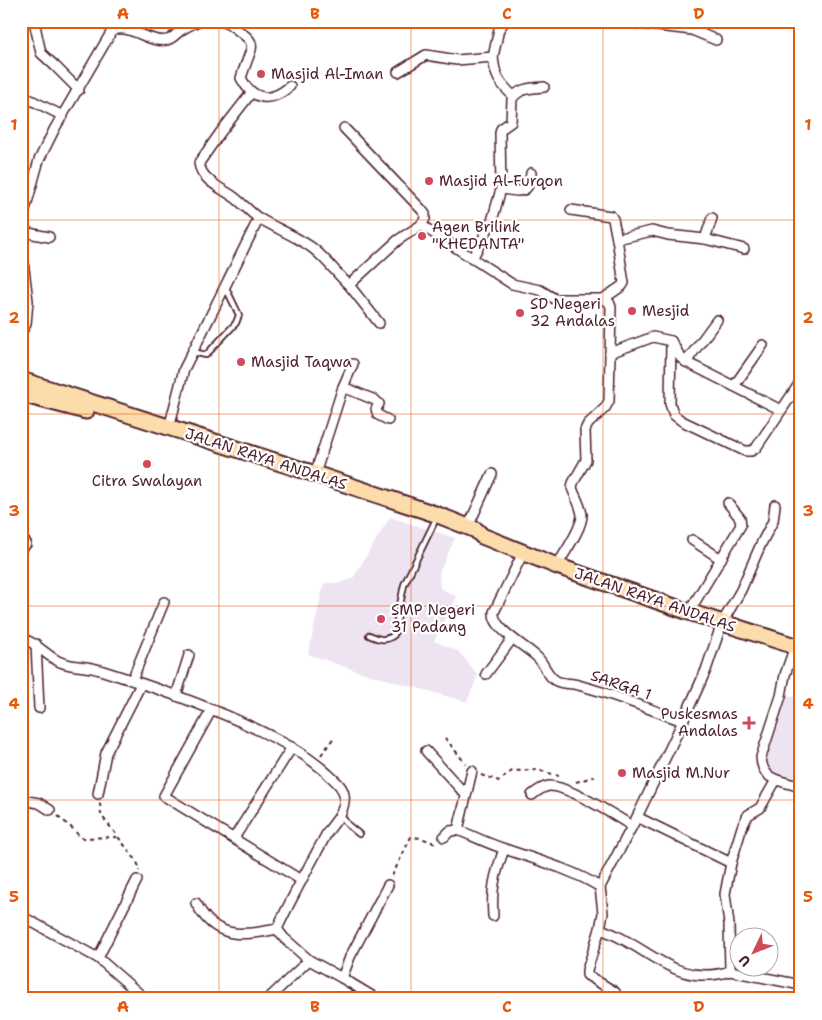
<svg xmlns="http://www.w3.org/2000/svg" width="822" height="1020" viewBox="0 0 822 1020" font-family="'Shantell Sans',sans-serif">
<rect width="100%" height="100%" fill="#fff"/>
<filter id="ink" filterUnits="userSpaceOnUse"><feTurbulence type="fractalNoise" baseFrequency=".02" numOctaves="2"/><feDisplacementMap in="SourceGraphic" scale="10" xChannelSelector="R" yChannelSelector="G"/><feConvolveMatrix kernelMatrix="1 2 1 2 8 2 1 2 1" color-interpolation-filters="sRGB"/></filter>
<g filter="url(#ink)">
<g fill="#eee4f1">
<path d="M390,517L455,538L439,573L440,588L457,597L434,641L458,651L478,675L467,702L357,671L308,654L324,583H340L353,578Z"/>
<path d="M785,695L801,699V780L764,771L768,752Z"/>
</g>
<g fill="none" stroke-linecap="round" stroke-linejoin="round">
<g stroke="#4a1f2b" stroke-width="8">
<g id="service">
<path d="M193,352L206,355L236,323L239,315L226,288"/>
<path d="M21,535L28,542V545L21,552"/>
<path d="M369,635C378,639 385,642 394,635L404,585L434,523"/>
<path d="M340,814L348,825L359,834"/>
</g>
</g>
<g stroke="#4a1f2b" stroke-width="12">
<g id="minor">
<path d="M34,21L41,53L55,66L79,90"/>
<path d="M225,21C262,47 253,39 241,78C253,101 271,103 290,86"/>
<path d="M557,21H588"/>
<path d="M615,21L692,30L716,40"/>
<path d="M493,57C495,77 499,82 513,96"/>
<path d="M398,72L426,55L457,60L493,57L499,29L505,21"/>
<path d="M252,92L220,133L199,163C201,180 221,188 234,197C242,203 249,211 257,217C275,228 294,235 311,247C326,258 336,273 349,285L398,240L421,225L512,284L540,290L555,299H603L609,302L611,307L609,401L605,408L588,424L585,430L586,460L573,483L572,488C575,496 581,506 582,515C582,529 564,553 557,566"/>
<path d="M21,95L63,116"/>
<path d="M344,128L421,209L425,214V219L421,225"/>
<path d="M501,189C520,191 529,196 531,173"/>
<path d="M571,210L611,216L613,219L617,239"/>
<path d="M23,232L49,237"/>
<path d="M705,239L712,218"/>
<path d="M472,259L492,221L501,189L500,133L501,129L511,122L512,99C519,88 531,88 544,87"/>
<path d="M349,285L379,323"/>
<path d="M603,299L622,286L624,283L617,239L652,231L668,235L705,239L744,249"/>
<path d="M21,333L26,324L28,301L22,252L23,217L39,160L55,128L112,31C129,22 149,44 167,40C174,38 177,32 183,29C188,26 193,24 198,21"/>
<path d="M671,341L670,404L674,415L682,421L745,451H751L756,448L801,381"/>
<path d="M610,353L653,337L671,341L681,358L686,362L781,410"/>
<path d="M686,362L717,320"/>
<path d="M734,386L763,345"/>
<path d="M343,387L375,400L379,404L376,409L378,415L388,420"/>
<path d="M169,428L184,369L259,218"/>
<path d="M315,474L343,387L353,364"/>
<path d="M468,527L492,474"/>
<path d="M692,540L721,559"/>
<path d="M523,553L494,612C492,629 526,646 537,657C545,664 548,679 559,682C565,684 572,683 578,685C614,694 648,709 683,721"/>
<path d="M689,612L741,525L740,518L728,503"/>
<path d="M21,638C39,643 47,658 63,663C74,667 88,666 100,670C148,685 195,701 241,722C272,736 303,751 328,774C334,780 343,786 344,795C345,800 343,808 341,813C337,821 330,827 326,835C309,866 292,897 277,929L284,938L309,960L268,999"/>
<path d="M36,644L39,708"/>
<path d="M795,646L785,675L781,696L761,757C762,782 781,780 801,787"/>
<path d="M486,674L512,639"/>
<path d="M132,680L164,602"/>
<path d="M176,696L189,655"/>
<path d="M212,709L164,796L301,880"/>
<path d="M426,751L466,795"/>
<path d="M98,794L106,753L141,684"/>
<path d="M532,795C537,791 542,787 549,786C567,785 616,816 632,826"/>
<path d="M21,800L39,803L50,810"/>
<path d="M637,817L731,863"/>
<path d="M458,830L472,771"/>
<path d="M444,837L450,831L458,830C473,836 489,844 505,849C537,860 571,869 600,887"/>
<path d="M234,838L292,747"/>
<path d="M196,903C215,940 242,936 277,929"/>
<path d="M21,916L98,958L143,997"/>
<path d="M493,916C491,888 495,875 504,849"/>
<path d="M600,929C647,944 675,989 730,971L729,924L725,894L731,863L742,827L748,815L760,808L776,780"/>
<path d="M98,958L137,880"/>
<path d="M309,960L342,978L350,957L388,885"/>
<path d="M730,971L801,985"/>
<path d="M342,978L377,999"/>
<path d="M618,999L615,992L587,975V970L600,929L603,913L600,887L637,817L683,721L706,670L722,623L741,590L761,544L773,521L775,505"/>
</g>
</g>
<g stroke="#4a1f2b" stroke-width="19">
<g id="primary">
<path d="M21,380L315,474L438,515L476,530L482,536L557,566L689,612L801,648"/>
<path d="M21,394L86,411"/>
</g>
</g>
<g stroke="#4a1f2b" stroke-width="2" stroke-dasharray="4 4" stroke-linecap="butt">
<path d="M445,738L466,764"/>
<path d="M321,755L335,736"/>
<path d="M481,775L499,781L512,771L538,770L559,776"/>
<path d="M576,782L599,775"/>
<path d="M100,803L101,815L136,860L139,867V871"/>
<path d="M58,816L73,829L81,838L119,837"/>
<path d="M392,876L411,837L421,838L437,844"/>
</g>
<use href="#service" stroke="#fff" stroke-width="4.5"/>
<use href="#minor" stroke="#fff" stroke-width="9"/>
<use href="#primary" stroke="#fddcac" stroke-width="15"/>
</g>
</g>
<path fill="none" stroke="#e8590c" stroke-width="1" stroke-opacity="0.55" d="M219,21V999M411,21V999M603,21V999M21,220H801M21,414H801M21,606H801M21,800H801"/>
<g fill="#d1495b" stroke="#fff" stroke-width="2">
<circle cx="261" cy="74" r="5"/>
<circle cx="429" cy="181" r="5"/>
<circle cx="422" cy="236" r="5"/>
<circle cx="632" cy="311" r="5"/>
<circle cx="520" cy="313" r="5"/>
<circle cx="241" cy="362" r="5"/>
<circle cx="147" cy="464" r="5"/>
<circle cx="381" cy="619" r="5"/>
<path d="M746.5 715.5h5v5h5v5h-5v5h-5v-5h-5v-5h5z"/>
<circle cx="622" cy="773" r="5"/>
</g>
<g text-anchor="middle" stroke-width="4.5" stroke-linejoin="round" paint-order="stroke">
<g font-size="15" fill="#4a1f2b" stroke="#fff" text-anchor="start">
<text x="271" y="79">Masjid Al-Iman</text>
<text x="439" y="186">Masjid Al-Furqon</text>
<text x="432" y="232">Agen Brilink<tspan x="432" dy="17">"KHEDANTA"</tspan></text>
<text x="530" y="309">SD Negeri<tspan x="530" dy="17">32 Andalas</tspan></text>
<text x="642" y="316">Mesjid</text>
<text x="251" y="367">Masjid Taqwa</text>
<text x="147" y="486" text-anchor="middle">Citra Swalayan</text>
<text x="391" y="615">SMP Negeri<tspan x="391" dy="17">31 Padang</tspan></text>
<text x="738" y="719" text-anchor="end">Puskesmas<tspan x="738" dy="17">Andalas</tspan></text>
<text x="632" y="778">Masjid M.Nur</text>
</g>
<g font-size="15" fill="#4a1f2b" stroke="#fff">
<text transform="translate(266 459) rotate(18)" y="5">JALAN RAYA ANDALAS</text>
<text transform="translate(655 600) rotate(19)" y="5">JALAN RAYA ANDALAS</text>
<text transform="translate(621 685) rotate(19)" y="5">SARGA 1</text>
</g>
</g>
<rect width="822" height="1020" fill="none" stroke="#fff" stroke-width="55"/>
<g transform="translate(754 952) rotate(227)"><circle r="24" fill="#ffffff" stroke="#b7a5aa"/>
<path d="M0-4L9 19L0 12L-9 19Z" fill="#d1495b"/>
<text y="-8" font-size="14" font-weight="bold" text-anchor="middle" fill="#4a1f2b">U</text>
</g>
<rect x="28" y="28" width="766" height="964" fill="none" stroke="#e8590c" stroke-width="2"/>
<g font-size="16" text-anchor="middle" font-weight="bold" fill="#e8590c">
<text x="123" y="19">A</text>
<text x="315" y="19">B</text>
<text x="507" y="19">C</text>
<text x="699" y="19">D</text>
<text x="14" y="130">1</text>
<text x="808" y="130">1</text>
<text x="14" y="323">2</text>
<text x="808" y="323">2</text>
<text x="14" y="516">3</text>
<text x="808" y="516">3</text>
<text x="14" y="709">4</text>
<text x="808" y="709">4</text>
<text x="14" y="902">5</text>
<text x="808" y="902">5</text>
<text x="123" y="1012">A</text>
<text x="315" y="1012">B</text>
<text x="507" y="1012">C</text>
<text x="699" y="1012">D</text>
</g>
</svg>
